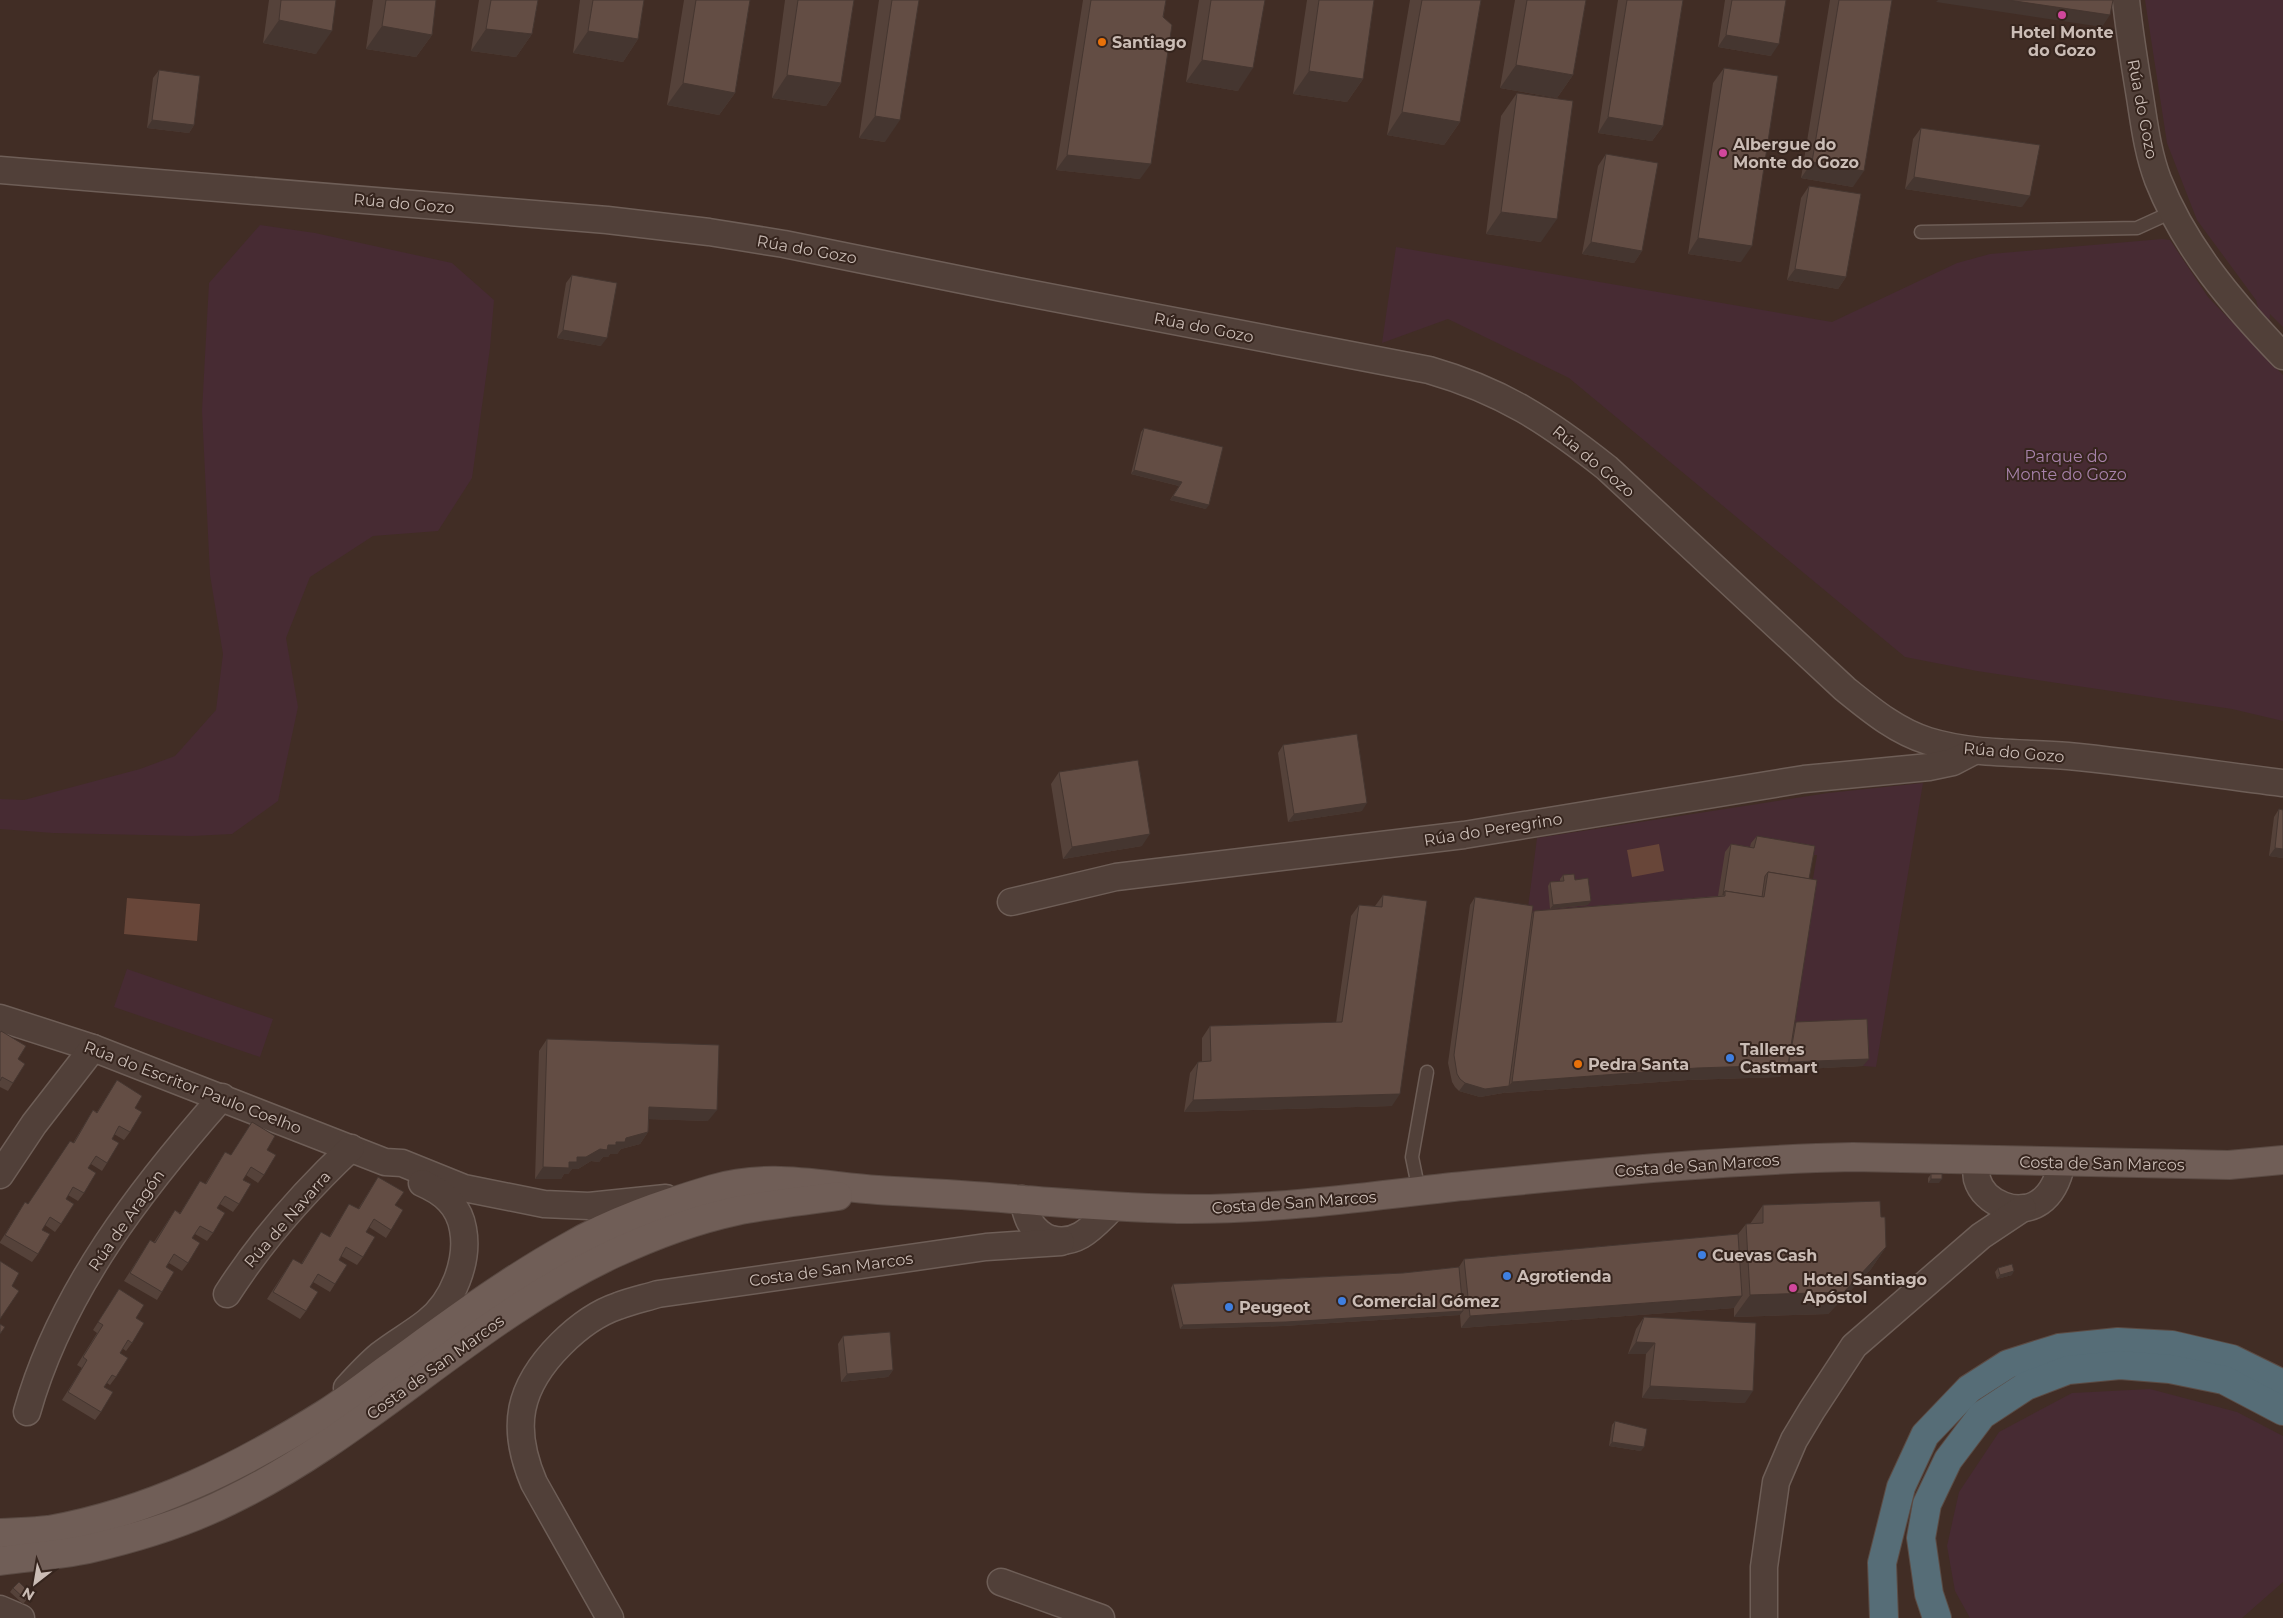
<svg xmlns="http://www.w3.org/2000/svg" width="2283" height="1618" viewBox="0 0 2283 1618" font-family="Montserrat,sans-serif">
<rect width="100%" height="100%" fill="#412d25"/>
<g fill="#472b33">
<path d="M2145,0H2283V327L2270,314L2268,341L2256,300L2197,220L2167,143Z"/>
<path d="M260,225L315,233L452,263L494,300L490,348L472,478L438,531L373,536L310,577L286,638L298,707L278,801L232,834L192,836L53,833L0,829V799L24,800L140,769L175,756L216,710L223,654L210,575L202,411L209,283Z"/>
<path d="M2162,239L2170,240L2208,297L2283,375V721L2232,709L1977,671L1905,657L1569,378L1448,319L1382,343L1396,247L1832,322L1957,263L1990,254Z"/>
<path d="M1923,783L1876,1067L1863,1066L1861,1027L1787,1030L1817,855H1749L1717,903L1526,923L1537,838L1828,793Z"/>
<path d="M127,969L273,1019L260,1057L114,1007Z"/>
<path d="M2150,1389L2237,1412L2283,1436V1582L2242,1618H1970L1955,1591L1947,1546L1959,1492L1999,1432L2072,1393Z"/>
</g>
<g fill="#684639">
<path d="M1659,844L1664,871L1632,877L1627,850Z"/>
<path d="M127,898L200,904L197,941L124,934Z"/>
</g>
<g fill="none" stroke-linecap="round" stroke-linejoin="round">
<g stroke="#6e5e57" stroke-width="15">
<g id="service">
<path d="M1921,232L2137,228L2172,212"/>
<path d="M1419,1191L1412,1157L1427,1072"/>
</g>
</g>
<g stroke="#6e5e57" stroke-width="29">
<g id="minor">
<path d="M2126,0C2129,30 2134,60 2139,91C2144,121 2147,151 2158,180C2185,248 2233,304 2283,356"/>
<path d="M0,170L607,220L709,232L784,244L1002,288L1429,370C1502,391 1548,421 1607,468L1845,689C1871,710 1896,731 1928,741C1974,755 2021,752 2068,756C2140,763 2211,774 2283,783"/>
<path d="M1011,902L1116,877L1464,835L1804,779L1929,767L1953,762L1974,751"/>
<path d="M0,1018L93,1048L385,1162L402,1163L464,1188L544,1204L589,1206L666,1198"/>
<path d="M1976,1160C1976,1166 1976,1173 1977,1179C1984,1204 2019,1217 2040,1202C2053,1193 2059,1177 2062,1162"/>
<path d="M0,1175L34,1124L93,1048"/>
<path d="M1022,1199C1025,1206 1026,1215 1030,1222C1034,1229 1043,1237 1051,1239C1078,1247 1095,1224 1113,1207"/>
<path d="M227,1294C261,1241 305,1191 351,1148"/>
<path d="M347,1388C357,1377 368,1365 380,1355C395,1343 412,1334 427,1322C453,1302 469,1261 463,1229C459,1205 443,1192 422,1183"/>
<path d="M27,1412C61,1291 141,1189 222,1097"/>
<path d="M1001,1582L1101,1618"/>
<path d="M0,1609L21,1618"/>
<path d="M610,1618L534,1483C510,1427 518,1387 561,1344C577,1328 597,1313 618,1306C631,1301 645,1298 658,1294L986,1247L1061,1242"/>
<path d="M1764,1618V1567L1776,1482L1794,1440L1812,1410L1854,1346L1981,1236L2023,1208"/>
</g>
</g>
<g stroke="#5a4a43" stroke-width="30">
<g id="primary">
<path d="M0,1533C16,1532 33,1532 49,1530C150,1512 240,1467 326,1413C348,1399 369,1382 390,1367C448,1325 505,1282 568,1247C613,1221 663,1204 713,1189C768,1172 822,1186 878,1190C926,1193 975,1195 1024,1200C1079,1204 1134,1209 1190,1209C1278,1209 1366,1197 1453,1187C1586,1174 1719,1160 1853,1157L2229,1165L2283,1160"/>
<path d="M0,1561C29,1557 59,1555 88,1549C136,1538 185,1523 229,1501C367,1435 474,1319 613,1254C652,1236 694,1220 736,1211C770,1204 804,1201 838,1196"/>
</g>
</g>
<g stroke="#5b4b44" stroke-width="30">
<g id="motorway">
<path d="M1884,1618L1882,1563L1901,1487L1925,1435L1969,1389L2008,1364L2059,1348L2118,1342L2172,1345L2232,1359L2283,1384"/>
<path d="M1937,1618L1929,1594L1921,1538L1927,1504L1948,1460L1982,1415L2026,1386L2068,1370L2120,1365L2170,1369L2224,1380L2283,1411"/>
</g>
</g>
<use href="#service" stroke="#514039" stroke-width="12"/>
<use href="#minor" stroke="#514039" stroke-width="26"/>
<use href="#primary" stroke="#705e57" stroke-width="28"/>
<use href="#motorway" stroke="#566d77" stroke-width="28"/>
</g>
<g fill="#55423a">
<path d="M269,0H336L316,54L263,43Z"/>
<path d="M373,0H436L432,35L416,57L366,49Z"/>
<path d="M479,0H538L532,34L516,57L471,51Z"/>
<path d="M580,0H644L638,39L623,62L573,53Z"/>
<path d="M684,0H750L735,93L719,115L667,105Z"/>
<path d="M785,0H854L841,83L826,106L772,98Z"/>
<path d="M879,0H919L885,142L859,138Z"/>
<path d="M1083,0H1166L1140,179L1056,170Z"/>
<path d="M1199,0H1265L1238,91L1186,82Z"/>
<path d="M1307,0H1374L1363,79L1347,102L1293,94Z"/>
<path d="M1410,0H1481L1460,122L1444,145L1387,135Z"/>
<path d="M1515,0H1586L1573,75L1557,98L1500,88Z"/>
<path d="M1618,0H1683L1663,126L1652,141L1598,133Z"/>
<path d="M1725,0H1786L1771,56L1718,47Z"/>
<path d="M1830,0H1892L1853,187L1801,178Z"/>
<path d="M1724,68L1741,262L1688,254L1713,83Z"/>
<path d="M159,70L194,125L189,133L147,128L153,78Z"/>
<path d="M1517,93L1541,242L1486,234L1501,116Z"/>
<path d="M1921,128L2022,207L1905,189L1913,139Z"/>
<path d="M1606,154L1642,251L1634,263L1582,254L1598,166Z"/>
<path d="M1809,186L1846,277L1838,289L1787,280L1801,198Z"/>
<path d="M572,275L601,346L557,338L566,283Z"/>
<path d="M1144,428L1206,509L1170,500L1179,486L1131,474L1141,432Z"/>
<path d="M1283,745L1362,811L1288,822L1278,753Z"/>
<path d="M1059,772L1142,846L1063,859L1051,784Z"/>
<path d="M2279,809L2283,858L2269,856L2274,817Z"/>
<path d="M1757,836L1809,879L1795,1023L1863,1066L1784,1070L1780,1077L1688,1080L1503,1093L1480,1097L1459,1091L1455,1087L1452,1082L1448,1063L1470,905L1475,897L1531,915L1534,911L1718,896L1725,852L1731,844L1750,847L1751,843Z"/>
<path d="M1563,875L1575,880L1588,905L1550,909L1548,886L1550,882L1560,881V879Z"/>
<path d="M1383,895L1392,1106L1184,1112L1190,1073L1198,1062H1202V1038L1210,1026L1336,1023L1351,916L1359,905L1375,906Z"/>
<path d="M0,1033L18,1059L13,1083L8,1091L0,1087Z"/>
<path d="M547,1039L708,1121L649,1119L648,1132L640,1144L621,1149L617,1154H610L608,1157H603L599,1162L591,1161L578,1169H572L568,1174H564L561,1179H535L539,1051Z"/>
<path d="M117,1080L135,1108L130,1132L124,1140L114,1134L112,1139L107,1163L102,1171L91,1164L88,1168L84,1193L78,1201L68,1195L66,1199L61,1224L55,1232L45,1225L42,1230L38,1254L32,1262L0,1243V1242L25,1202L28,1204L73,1143L93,1110L97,1112Z"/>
<path d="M252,1122L267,1150L264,1175L258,1183L246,1175L243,1180L239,1204L233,1212L220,1204L217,1208L213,1233L207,1241L195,1234L192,1238L188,1263L182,1271L169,1263L166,1267L162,1292L157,1300L124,1281L150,1240L154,1242L175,1210L180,1213L200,1181L205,1184L225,1152L231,1155Z"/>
<path d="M1931,1174L1939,1183H1928V1178Z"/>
<path d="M378,1177L395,1205L391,1230L386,1238L369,1227L366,1232L363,1257L357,1265L341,1256L339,1260L335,1284L330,1292L313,1282L310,1287L306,1311L300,1319L267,1299L293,1259L301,1264L321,1232L329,1237L349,1204L358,1209Z"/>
<path d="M1763,1205L1881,1217L1886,1247L1871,1269L1828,1314L1734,1317V1308L1461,1328L1460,1315L1283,1326L1180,1329L1171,1288L1173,1284L1403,1273L1459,1267L1464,1259L1738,1234L1746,1224H1750Z"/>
<path d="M1998,1268L2012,1275L1997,1279L1995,1272Z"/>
<path d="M119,1289L136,1318L132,1343L126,1351L122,1348L120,1353L116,1377L110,1385L107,1383L104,1387L101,1412L95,1420L62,1400L82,1368L77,1365L97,1333L93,1330Z"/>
<path d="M1644,1317L1745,1403L1642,1398L1646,1354H1628L1636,1329Z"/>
<path d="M843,1336L893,1370L888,1377L841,1382L838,1344Z"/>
<path d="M1615,1421L1641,1451L1609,1446L1612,1425Z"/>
<path d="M13,1588L28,1598L23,1604L10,1592Z"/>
</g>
<g fill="#453630">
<path d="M1938,0H2008L2110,15L2102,27L1936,2Z"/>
<path d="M279,20L332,31L316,54L263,43Z"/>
<path d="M382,26L432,35L416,57L366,49Z"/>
<path d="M486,29L532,34L516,57L471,51Z"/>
<path d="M588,31L638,39L623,62L573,53Z"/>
<path d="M1726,35L1779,44L1771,56L1718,47Z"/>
<path d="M1202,60L1253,68L1238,91L1186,82Z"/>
<path d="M1516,65L1573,75L1557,98L1500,88Z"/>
<path d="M1309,71L1363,79L1347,102L1293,94Z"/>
<path d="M787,75L841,83L826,106L772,98Z"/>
<path d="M683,83L735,93L719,115L667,105Z"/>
<path d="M1402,112L1460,122L1444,145L1387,135Z"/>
<path d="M875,116L900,120L885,142L859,138Z"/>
<path d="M1608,117L1663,126L1652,141L1598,133Z"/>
<path d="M152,120L194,125L189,133L147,128Z"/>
<path d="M1067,155L1151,164L1140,179L1056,170Z"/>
<path d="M1812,162L1864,171L1853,187L1801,178Z"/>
<path d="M1914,177L2030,196L2022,207L1905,189Z"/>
<path d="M1501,212L1557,219L1541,242L1486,234Z"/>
<path d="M1698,238L1752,246L1741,262L1688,254Z"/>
<path d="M1591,242L1642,251L1634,263L1582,254Z"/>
<path d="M1795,269L1846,277L1838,289L1787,280Z"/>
<path d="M563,330L607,338L601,346L557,338Z"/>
<path d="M1134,470L1182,482L1179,486L1131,474Z"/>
<path d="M1173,496L1209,505L1206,509L1170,500Z"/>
<path d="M1367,803L1362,811L1288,822L1294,814Z"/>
<path d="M1150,834L1142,846L1063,859L1072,847Z"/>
<path d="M2275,848L2283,849V858L2269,856Z"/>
<path d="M1591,901L1588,905L1550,909L1553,905Z"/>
<path d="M1869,1059L1863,1066L1784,1070L1780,1077L1688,1080L1503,1093L1512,1082L1697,1068L1787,1065L1789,1062Z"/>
<path d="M1465,1083L1509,1086L1503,1093L1480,1097L1459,1091Z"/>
<path d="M1400,1094L1392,1106L1184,1112L1193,1100Z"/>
<path d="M649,1107L717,1110L708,1121L641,1119Z"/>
<path d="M648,1132L640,1144L621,1149L617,1154H610L608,1157H603L599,1162L591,1161L578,1169H572L568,1174H564L561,1179H535L543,1167L569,1162L577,1157L600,1149L608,1145L626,1138Z"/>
<path d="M1931,1179H1942L1939,1183H1928Z"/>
<path d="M1886,1247L1871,1269L1828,1314L1734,1317L1750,1295Z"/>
<path d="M2014,1271L2012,1275L1997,1279L2000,1275Z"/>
<path d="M1742,1296L1734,1308L1461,1328L1470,1316Z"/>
<path d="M1463,1311L1460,1315L1283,1326L1180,1329L1183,1325Z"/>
<path d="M1636,1342L1655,1343L1646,1354H1628Z"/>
<path d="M893,1370L888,1377L841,1382L847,1374Z"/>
<path d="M1650,1386L1753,1391L1745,1403L1642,1398Z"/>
<path d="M1612,1442L1644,1447L1641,1451L1609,1446Z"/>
</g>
<g fill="#634d44" stroke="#453630">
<path d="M281,0H336L332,31L279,20Z"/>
<path d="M386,0H436L432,35L382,26Z"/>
<path d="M491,0H538L532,34L486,29Z"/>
<path d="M593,0H644L638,39L588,31Z"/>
<path d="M696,0H750L735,93L683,83Z"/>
<path d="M798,0H854L841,83L787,75Z"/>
<path d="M892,0H919L900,120L875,116Z"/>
<path d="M1091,0H1166L1163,17L1172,25L1151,164L1067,155Z"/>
<path d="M1211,0H1265L1253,68L1202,60Z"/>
<path d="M1319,0H1374L1363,79L1309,71Z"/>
<path d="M1422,0H1481L1460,122L1402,112Z"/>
<path d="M1527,0H1586L1573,75L1516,65Z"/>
<path d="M1627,0H1683L1663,126L1608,117Z"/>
<path d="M1732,0H1786L1779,44L1726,35Z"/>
<path d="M1839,0H1892L1864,171L1812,162Z"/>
<path d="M2008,0H2113L2110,15Z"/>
<path d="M1724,68L1778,76L1752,246L1698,238Z"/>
<path d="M159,70L200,76L194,125L152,120Z"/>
<path d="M1517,93L1573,101L1557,219L1501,212Z"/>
<path d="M1921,128L2040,145L2030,196L1914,177Z"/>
<path d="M1606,154L1658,163L1642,251L1591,242Z"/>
<path d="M1809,186L1861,194L1846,277L1795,269Z"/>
<path d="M572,275L617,283L607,338L563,330Z"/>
<path d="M1144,428L1223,447L1209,505L1173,496L1182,482L1134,470Z"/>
<path d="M1357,734L1367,803L1294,814L1283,745Z"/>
<path d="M1138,760L1150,834L1072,847L1059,772Z"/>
<path d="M2279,809L2283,810V849L2275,848Z"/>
<path d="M1757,836L1815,846L1809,879L1768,872L1765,876L1762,897L1725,891L1723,895L1731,844L1754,848Z"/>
<path d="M1768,872L1817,880L1788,1065L1697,1068L1512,1082L1534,911L1725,896V891L1764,897Z"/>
<path d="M1574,874L1575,880L1588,878L1591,901L1553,905L1550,882L1564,881L1563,875Z"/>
<path d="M1383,895L1427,901L1400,1094L1193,1100L1198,1062L1211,1061L1210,1026L1342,1022L1359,905L1382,907Z"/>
<path d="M1475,897L1533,906L1509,1086L1485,1089L1465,1083L1460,1079L1457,1074L1454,1055Z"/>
<path d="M1867,1019L1869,1059L1789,1062L1796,1022Z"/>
<path d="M1,1031L26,1046L18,1059L25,1064L13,1083L2,1077L0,1081V1033Z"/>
<path d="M547,1039L719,1045L717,1110L649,1107L648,1132L626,1138L625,1142H616V1145H608L607,1150L600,1149L586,1157H577V1162H569V1168L543,1167Z"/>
<path d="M117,1080L142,1096L135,1108L142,1112L130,1132L119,1126L112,1139L119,1143L107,1163L96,1156L88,1168L96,1173L84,1193L73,1187L66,1199L74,1204L61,1224L50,1217L42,1230L50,1234L38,1254L5,1235L25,1202L28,1204L70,1141L74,1143L93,1110L97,1113Z"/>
<path d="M252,1122L275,1136L267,1150L276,1155L264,1175L251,1167L243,1180L251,1184L239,1204L225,1196L217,1208L225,1213L213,1233L200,1226L192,1238L200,1243L188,1263L174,1254L166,1267L174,1272L162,1292L130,1273L150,1240L155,1243L175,1210L180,1214L200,1181L206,1184L225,1152L231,1155Z"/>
<rect x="1931" y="1174" width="11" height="5"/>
<path d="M378,1177L404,1192L395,1205L403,1210L391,1230L374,1219L366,1232L375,1237L363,1257L346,1247L339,1260L347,1265L335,1284L318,1274L310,1287L318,1292L306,1311L273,1292L293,1259L302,1264L321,1232L330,1237L349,1204L359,1209Z"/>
<path d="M1880,1201L1881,1217H1885L1886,1247L1844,1292L1750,1295L1746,1224L1763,1223V1205Z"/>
<path d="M1738,1234L1742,1296L1470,1316L1464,1259Z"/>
<path d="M0,1261L19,1273L12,1286L19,1291L0,1319Z"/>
<path d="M2012,1264L2014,1271L2000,1275L1998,1268Z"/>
<path d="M1459,1267L1463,1311L1286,1322L1183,1325L1173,1284L1403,1273Z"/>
<path d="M119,1289L144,1305L136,1318L144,1323L132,1343L128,1340L120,1353L128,1358L116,1377L112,1375L104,1387L113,1392L101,1412L68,1392L87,1360L83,1357L103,1325L98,1322Z"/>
<path d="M1644,1317L1756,1323L1753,1391L1650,1386L1655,1343L1636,1342Z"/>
<path d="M0,1324L5,1327L0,1334Z"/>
<path d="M890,1332L893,1370L847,1374L843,1336Z"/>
<path d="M1615,1421L1647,1429L1644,1447L1612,1442Z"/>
<path d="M19,1582L31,1594L26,1600L13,1588Z"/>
</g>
<g fill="#d1479c" stroke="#36251e" stroke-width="2">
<circle cx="2062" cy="15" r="5"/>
<circle cx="1723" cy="153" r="5"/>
<circle cx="1793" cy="1288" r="5"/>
</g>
<g fill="#e8710a" stroke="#36251e" stroke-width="2">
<circle cx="1102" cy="42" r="5"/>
<circle cx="1578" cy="1064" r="5"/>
</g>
<g fill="#3f7fe0" stroke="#36251e" stroke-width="2">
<circle cx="1730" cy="1058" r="5"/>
<circle cx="1702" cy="1255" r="5"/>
<circle cx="1507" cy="1276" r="5"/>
<circle cx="1342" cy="1301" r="5"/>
<circle cx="1229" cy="1307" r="5"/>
</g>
<g text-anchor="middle" stroke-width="4" stroke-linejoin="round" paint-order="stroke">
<g font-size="16" font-weight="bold" fill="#cbbdb6" stroke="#36251e" text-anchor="start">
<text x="2062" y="38" text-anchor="middle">Hotel Monte<tspan x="2062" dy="18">do Gozo</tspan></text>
<text x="1112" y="48">Santiago</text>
<text x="1733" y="150">Albergue do<tspan x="1733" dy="18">Monte do Gozo</tspan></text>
<text x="1740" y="1055">Talleres<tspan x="1740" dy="18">Castmart</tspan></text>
<text x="1588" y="1070">Pedra Santa</text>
<text x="1712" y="1261">Cuevas Cash</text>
<text x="1517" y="1282">Agrotienda</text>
<text x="1803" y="1285">Hotel Santiago<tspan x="1803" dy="18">Apóstol</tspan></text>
<text x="1352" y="1307">Comercial Gómez</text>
<text x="1239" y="1313">Peugeot</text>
</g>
<g font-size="16" fill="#cbbdb6" stroke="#36251e">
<text transform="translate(2143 109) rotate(79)" y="6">Rúa do Gozo</text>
<text transform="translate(404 203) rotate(5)" y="6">Rúa do Gozo</text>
<text transform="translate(807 249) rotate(10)" y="6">Rúa do Gozo</text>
<text transform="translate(1204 327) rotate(11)" y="6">Rúa do Gozo</text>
<text transform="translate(1594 461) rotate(40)" y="6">Rúa do Gozo</text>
<text transform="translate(2014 752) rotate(5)" y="6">Rúa do Gozo</text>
<text transform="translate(1493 829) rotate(-9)" y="6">Rúa do Peregrino</text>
<text transform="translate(193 1087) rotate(21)" y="6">Rúa do Escritor Paulo Coelho</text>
<text transform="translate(2102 1163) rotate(1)" y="6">Costa de San Marcos</text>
<text transform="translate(1697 1165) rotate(-4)" y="6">Costa de San Marcos</text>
<text transform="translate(1294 1202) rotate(-4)" y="6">Costa de San Marcos</text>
<text transform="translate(287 1219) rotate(-49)" y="6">Rúa de Navarra</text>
<text transform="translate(126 1220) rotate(-55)" y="6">Rúa de Aragón</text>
<text transform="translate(831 1269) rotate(-8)" y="6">Costa de San Marcos</text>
<text transform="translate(435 1367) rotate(-36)" y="6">Costa de San Marcos</text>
</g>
<g font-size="16" fill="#a883ab" stroke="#36251e">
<text x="2066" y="462">Parque do<tspan x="2066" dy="18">Monte do Gozo</tspan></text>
</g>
</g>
<g transform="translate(35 1583) rotate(211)" stroke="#36251e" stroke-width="4" paint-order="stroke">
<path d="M0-4L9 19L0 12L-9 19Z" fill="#cbbdb6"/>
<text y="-8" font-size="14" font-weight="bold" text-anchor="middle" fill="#cbbdb6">N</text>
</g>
</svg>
